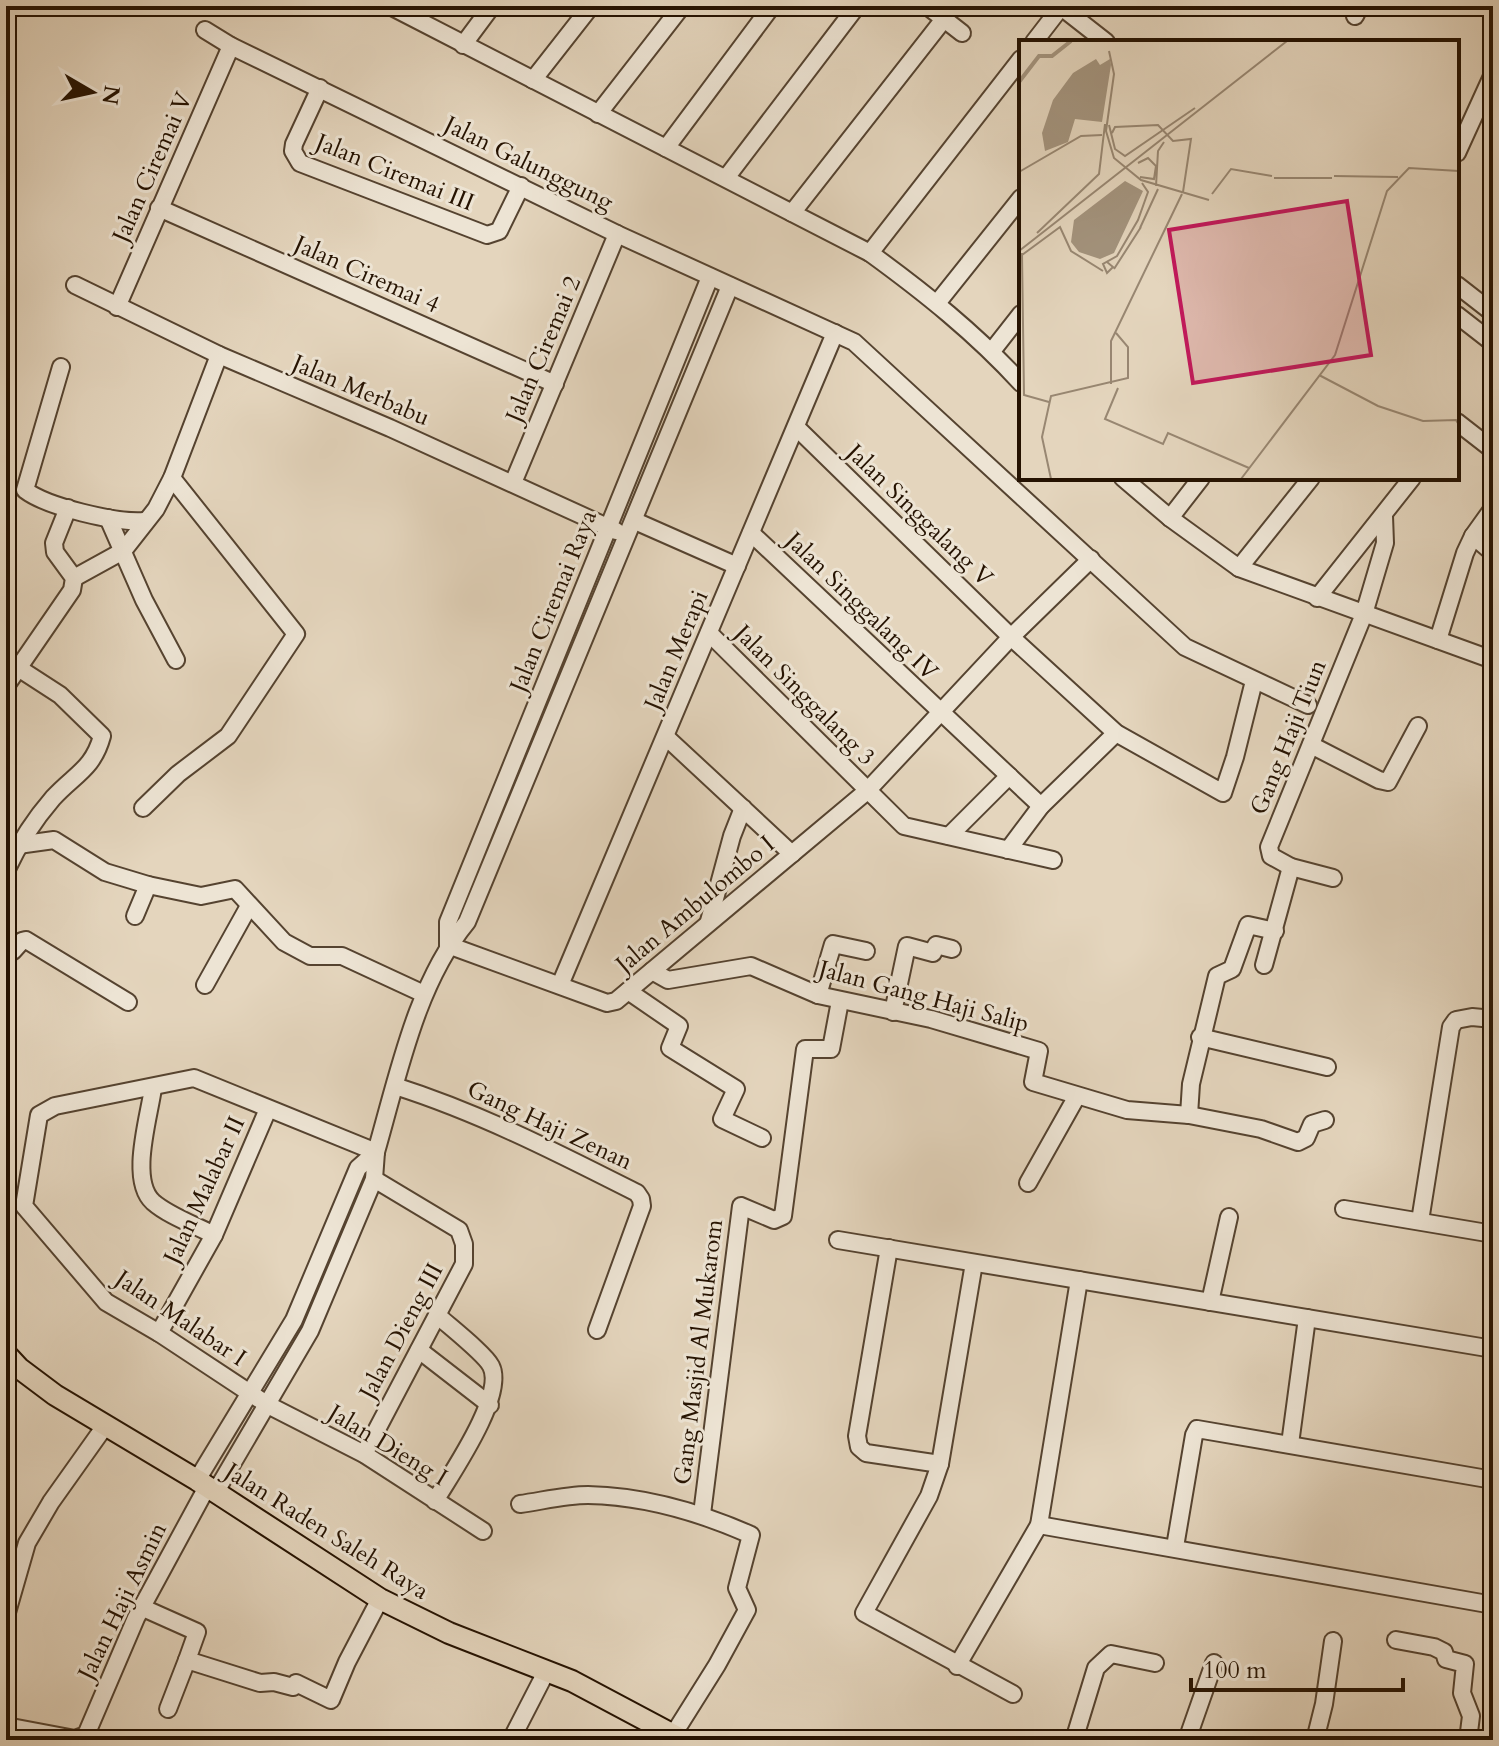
<svg xmlns="http://www.w3.org/2000/svg" width="1499" height="1746" viewBox="0 0 1499 1746" font-family="Cardo,serif">
<rect width="100%" height="100%" fill="#e4d5bd"/>
<filter id="stains"><feTurbulence type="fractalNoise" baseFrequency=".0025" numOctaves="4"/><feColorMatrix values="0 0 0 0 .2 0 0 0 0 .09 0 0 0 0 .02 0 0 0 .5 -.17"/></filter>
<radialGradient id="worn" r=".72"><stop offset=".6" stop-color="#630" stop-opacity="0"/><stop offset="1" stop-color="#630" stop-opacity=".3"/></radialGradient>
<g fill="none" stroke-linecap="round" stroke-linejoin="round">
<g stroke="#554330" stroke-width="20">
<g id="minor">
<path d="M390,6L870,253C925,293 975,333 1021,383"/>
<path d="M1060,6L1106,42"/>
<path d="M1355,16L1360,6"/>
<path d="M944,19L962,33"/>
<path d="M205,30L231,46L617,234L854,342L1185,647L1308,705"/>
<path d="M1034,42L1061,7"/>
<path d="M463,45L492,6"/>
<path d="M533,80L591,6"/>
<path d="M320,88L294,144L293,151L300,163L487,235L499,231L521,186"/>
<path d="M598,114L682,6"/>
<path d="M666,148L772,6"/>
<path d="M1457,153L1493,74"/>
<path d="M726,178L857,6"/>
<path d="M159,208L555,384"/>
<path d="M792,213L944,19L927,6"/>
<path d="M870,253L1021,59"/>
<path d="M1493,275V291"/>
<path d="M75,285L219,355L390,428L616,531"/>
<path d="M1457,285L1493,313"/>
<path d="M938,302L1021,198"/>
<path d="M117,307L231,46"/>
<path d="M1457,315L1493,343"/>
<path d="M992,351L1021,314"/>
<path d="M61,367L25,490C47,507 116,523 144,521"/>
<path d="M1457,422L1493,450"/>
<path d="M796,427L1011,637L1116,733L1223,793L1235,757L1254,681"/>
<path d="M1123,478L1170,518L1239,568L1493,660"/>
<path d="M513,483L617,234"/>
<path d="M108,518L144,600L176,660"/>
<path d="M1170,518L1201,478"/>
<path d="M635,521L737,566"/>
<path d="M751,533L1041,806"/>
<path d="M1473,536L1493,553"/>
<path d="M1239,568L1311,478"/>
<path d="M74,578L123,551L156,509L172,478L219,355"/>
<path d="M1317,598L1412,478"/>
<path d="M709,633L904,826L1053,860"/>
<path d="M1438,640L1465,553L1473,536L1493,508"/>
<path d="M6,660L60,695L102,736C93,769 75,774 53,798C34,820 18,845 6,871"/>
<path d="M6,686L72,590L74,578L55,552L54,543L68,508"/>
<path d="M666,737L792,854"/>
<path d="M1311,745L1379,780L1388,782L1418,726"/>
<path d="M143,808L178,774L228,736L296,634L172,478"/>
<path d="M949,836L1009,776"/>
<path d="M18,845L54,840L105,872L148,885L201,896L235,889L284,942L310,956H342L424,994"/>
<path d="M1008,850L1041,806L1116,733"/>
<path d="M1333,878L1291,867L1271,856L1269,847L1364,614L1385,543L1384,516"/>
<path d="M135,916L148,885"/>
<path d="M709,921L732,836L743,808"/>
<path d="M448,945L607,1003L616,1001L867,791L1011,637L1091,559"/>
<path d="M448,945V922L710,277"/>
<path d="M6,948L13,951L22,941L26,940L128,1002"/>
<path d="M1264,965L1291,867"/>
<path d="M652,971L668,980L751,966L818,995L931,1019L1039,1051L1033,1082L1127,1110L1189,1115L1261,1129L1298,1142L1306,1138L1312,1124L1325,1120"/>
<path d="M205,985L249,906"/>
<path d="M560,985L835,333"/>
<path d="M628,991L679,1026L670,1048L736,1089L722,1119L762,1138"/>
<path d="M818,995L833,944L866,951"/>
<path d="M893,1012L907,946L933,953L936,945L952,949"/>
<path d="M1200,1037L1327,1067"/>
<path d="M395,1086C480,1113 558,1153 637,1193L641,1199L642,1206L597,1330"/>
<path d="M153,1088C149,1118 129,1180 153,1202C169,1216 195,1225 214,1235"/>
<path d="M1189,1115L1191,1084L1217,976L1232,969L1248,925L1275,931"/>
<path d="M376,1152L194,1078L55,1106L39,1115L24,1206L106,1302L159,1333L268,1405L364,1454L483,1531"/>
<path d="M1028,1183L1077,1096"/>
<path d="M1344,1209L1493,1234"/>
<path d="M1420,1221L1451,1027L1456,1020L1472,1017L1493,1019"/>
<path d="M838,1240L1493,1349"/>
<path d="M889,1248L857,1436L859,1447L866,1453L940,1464"/>
<path d="M974,1263L940,1464L929,1496L864,1613L1013,1694"/>
<path d="M1210,1302L1229,1217"/>
<path d="M159,1333L214,1235L268,1109"/>
<path d="M419,1350L490,1405"/>
<path d="M1290,1444L1307,1318"/>
<path d="M364,1454L464,1264V1244L459,1230L374,1179"/>
<path d="M197,1480L294,1320L358,1168L376,1152"/>
<path d="M215,1493L310,1331L374,1179L376,1152C398,1076 416,984 467,922L730,286"/>
<path d="M435,1501C451,1474 506,1395 491,1366C485,1354 449,1326 437,1315"/>
<path d="M520,1504C542,1501 566,1495 588,1495C645,1496 699,1512 751,1535L737,1588L747,1610L717,1665L673,1735"/>
<path d="M702,1514L741,1206L774,1220L783,1216L805,1049H831L840,1001"/>
<path d="M1039,1525L1493,1605"/>
<path d="M1175,1547L1194,1435L1197,1429L1493,1480"/>
<path d="M141,1607L197,1632L187,1660L260,1683L274,1682L293,1687L296,1683L331,1700L347,1662L380,1599"/>
<path d="M6,1616L27,1543L51,1502L105,1426"/>
<path d="M1396,1640L1434,1647L1444,1652L1446,1659L1465,1664L1462,1693L1471,1716L1468,1740"/>
<path d="M957,1666L1039,1525L1079,1280"/>
<path d="M168,1709L187,1660"/>
<path d="M6,1726L75,1739L86,1735L136,1618L207,1487"/>
<path d="M511,1740L547,1670"/>
<path d="M1074,1740L1096,1668L1111,1654L1155,1663"/>
<path d="M1187,1740L1214,1663"/>
<path d="M1315,1740L1324,1704L1333,1641"/>
</g>
</g>
<g stroke="#251201" stroke-width="24">
<path id="major" d="M6,1354L19,1368L55,1395L197,1480L380,1599L449,1633L572,1681L683,1740"/>
</g>
<use href="#minor" stroke="#ede4d4" stroke-width="16"/>
<use href="#major" stroke="#e4d5bd" stroke-width="20"/>
</g>
<g text-anchor="middle" stroke-width="6" stroke-linejoin="round" paint-order="stroke">
<g font-size="24" fill="#251201" stroke="#ede4d4">
<text transform="translate(529 163) rotate(26)" y="8">Jalan Galunggung</text>
<text transform="translate(152 167) rotate(-66)" y="8">Jalan Ciremai V</text>
<text transform="translate(395 172) rotate(22)" y="8">Jalan Ciremai III</text>
<text transform="translate(367 274) rotate(24)" y="8">Jalan Ciremai 4</text>
<text transform="translate(543 349) rotate(-67)" y="8">Jalan Ciremai 2</text>
<text transform="translate(361 390) rotate(23)" y="8">Jalan Merbabu</text>
<text transform="translate(920 515) rotate(44)" y="8">Jalan Singgalang V</text>
<text transform="translate(553 601) rotate(-68)" y="8">Jalan Ciremai Raya</text>
<text transform="translate(862 606) rotate(44)" y="8">Jalan Singgalang IV</text>
<text transform="translate(676 650) rotate(-67)" y="8">Jalan Merapi</text>
<text transform="translate(805 695) rotate(45)" y="8">Jalan Singgalang 3</text>
<text transform="translate(1288 737) rotate(-68)" y="8">Gang Haji Tiun</text>
<text transform="translate(695 904) rotate(-40)" y="8">Jalan Ambulombo I</text>
<text transform="translate(924 996) rotate(15)" y="8">Jalan Gang Haji Salip</text>
<text transform="translate(550 1125) rotate(25)" y="8">Gang Haji Zenan</text>
<text transform="translate(204 1190) rotate(-65)" y="8">Jalan Malabar II</text>
<text transform="translate(181 1318) rotate(34)" y="8">Jalan Malabar I</text>
<text transform="translate(401 1331) rotate(-62)" y="8">Jalan Dieng III</text>
<text transform="translate(698 1352) rotate(-83)" y="8">Gang Masjid Al Mukarom</text>
<text transform="translate(388 1445) rotate(31)" y="8">Jalan Dieng I</text>
<text transform="translate(327 1531) rotate(32)" y="8">Jalan Raden Saleh Raya</text>
<text transform="translate(122 1601) rotate(-64)" y="8">Jalan Haji Asmin</text>
</g>
</g>
<g transform="translate(1019 40)">
<rect width="440" height="440" fill="#e4d5bd"/>
<path d="M77,19L81,25L91,19L92,25L83,82L56,79L49,102L26,111L23,93L34,60L54,33ZM106,141L124,151L95,213L81,219L60,212L52,202L55,180Z" fill="#a3937d"/>
<path fill="none" stroke="#a3937d" stroke-width="4" d="M0,42L20,16H33L52,1"/>
<path fill="none" stroke="#988772" stroke-width="2" d="M90,11L95,34L87,91L95,118L122,140L190,160M90,85L96,109L106,116L176,68M93,93L96,87L139,85L154,101L172,99L164,152M119,123L129,118L137,126L135,139L121,137M0,132L62,96L83,95M315,136L379,137M255,138H313M137,146L139,111L145,102M193,154L212,129L253,136M121,188L139,149M18,193L80,134L86,84M0,211L268,1M3,213L5,355L30,362M3,215L41,187L52,211L84,231M88,222L94,227L88,233L84,224L98,216L119,180L129,152L123,143M95,229L122,187M300,335L359,366L404,381L437,380L440,385M92,344V301L163,154M99,348L86,379L144,404L149,393L230,428M32,439L23,397L32,356L109,338V307L97,293M222,439L316,315L368,151L390,128L440,131"/>
<path fill="#c2185b" fill-opacity="0.15" stroke="#c2185b" stroke-width="4" d="M328,161L352,315L174,343L150,190Z"/>
<rect width="440" height="440" fill="none" stroke="#251201" stroke-width="4"/>
</g>
<rect width="1499" height="1746" fill="none" stroke="#e4d5bd" stroke-width="32"/>
<rect x="8" y="8" width="1483" height="1730" fill="none" stroke="#251201" stroke-width="4"/>
<rect x="16" y="16" width="1467" height="1714" fill="none" stroke="#251201" stroke-width="2"/>
<g transform="translate(92 92) rotate(99)" stroke="#ede4d4" stroke-width="6" paint-order="stroke">
<path d="M0-6L14 30L0 20L-14 30Z" fill="#251201"/>
<text y="-12" font-size="22" font-weight="bold" text-anchor="middle" fill="#251201">N</text>
</g>
<path d="M1191 1678v12h212v-12" fill="none" stroke="#251201" stroke-width="4"/>
<text x="1203" y="1678" font-size="24" fill="#251201" stroke="#ede4d4" stroke-width="6" paint-order="stroke">100 m</text>
<rect width="100%" height="100%" filter="url(#stains)"/>
<rect width="100%" height="100%" fill="url(#worn)"/>
</svg>
